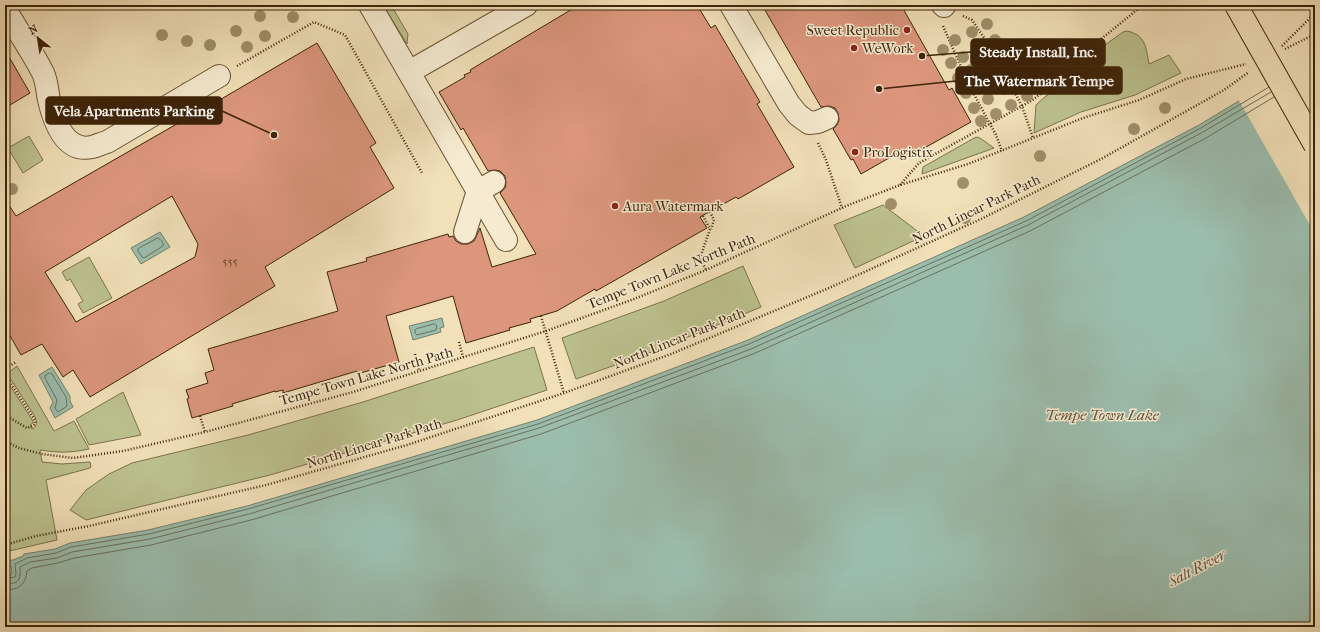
<svg xmlns="http://www.w3.org/2000/svg" width="1320" height="632" viewBox="0 0 1320 632" font-family="'IM FELL French Canon',serif">
<rect width="100%" height="100%" fill="#f1e0b8"/>
<filter id="stains"><feTurbulence type="fractalNoise" baseFrequency=".005" numOctaves="4"/><feColorMatrix values="0 0 0 0 .2 0 0 0 0 .09 0 0 0 0 .02 0 0 0 .5 -.17"/></filter>
<radialGradient id="worn" r=".72"><stop offset=".6" stop-color="#630" stop-opacity="0"/><stop offset="1" stop-color="#630" stop-opacity=".3"/></radialGradient>
<g fill="#bcc28e" stroke="#7d734c">
<path d="M383,5H391L408,34L407,44Z"/>
<path d="M1127,31C1146,35 1146,48 1149,64L1169,55L1181,73L1135,95L1081,112L1034,133L1036,105L1046,96L1072,79L1074,71L1076,66L1123,32Z"/>
<path d="M29,136L43,160L23,173L8,148Z"/>
<path d="M976,137L980,138L994,148L922,174L923,167Z"/>
<path d="M883,205L924,236L855,268L834,225Z"/>
<path d="M89,257L112,298L83,313L78,304L83,301L70,279L67,281L62,272Z"/>
<path d="M743,266L761,307L649,353L576,379L562,338L664,301Z"/>
<path d="M534,347L547,390L457,420L270,475L86,520L70,510L86,490L109,474L132,463L248,435L363,402Z"/>
<path d="M17,366L54,431L74,421L89,449C69,453 60,453 40,450L42,462L62,464L90,462L91,467L90,468L46,480L57,540L5,552V378L33,421V423L30,425L32,429C38,426 37,420 34,415L8,375V373Z"/>
<path d="M123,392L141,435L89,445L76,419Z"/>
</g>
<g fill="#9bbdad" stroke="#76806b">
<path d="M1315,55V627H5V576L12,574L11,566L5,567V561L13,560L23,556L24,554L55,549L70,543L148,530L247,506L537,420L748,340L1024,217L1199,125Z"/>
<path d="M160,232L170,247L141,264L131,248Z"/>
<path d="M442,318L444,327L440,328L441,332L413,340L409,326Z"/>
<path d="M52,367L70,396V401L73,407L55,418L50,408L53,402L39,375Z"/>
</g>
<path fill="#f1e0b8" d="M1313,54L1315,57V234L1238,99Z"/>
<g fill="none" stroke-linecap="round" stroke-linejoin="round">
<g stroke="#6c705b" stroke-width="1">
<path d="M158,238C161,239 164,244 163,246L144,258L142,257L138,251V249Z"/>
<path d="M435,324L437,326L436,330L417,335L415,333V330L416,329Z"/>
<path d="M50,373L52,374L66,397L67,406L58,412L55,408L57,400L45,378V376Z"/>
<path d="M5,579L15,577L16,574L15,564L27,558L56,553L71,547L149,534L248,509L538,424L749,344L1026,221L1201,128L1269,87"/>
<path d="M5,584C19,584 21,580 20,567L30,562L57,558L72,552L150,539L249,514L539,428L751,349L1028,225L1203,132L1271,92"/>
<path d="M5,590C18,590 26,585 27,571L32,568L58,563L74,558L151,545L251,520L541,434L753,354L1030,231L1206,138L1274,97"/>
</g>
</g>
<g fill="#db967c" stroke="#3e2409" fill-rule="evenodd">
<path d="M579,5H697L711,28L715,25L760,102L757,104L794,167L738,199L736,197L700,217L707,228L596,291L595,289L557,311L530,319L531,322L509,328L510,330L466,343L453,296L386,316L399,362L357,374V371L283,393V390L275,392V391L232,404L233,406L192,418L187,399L189,398L186,390L208,383L205,373L214,370L208,349L338,311L327,272L367,261L366,258L448,234L449,237L453,236L456,241L461,244H468L474,241L480,228L492,267L536,254L500,193L505,188L506,183L505,176L500,171L495,170L488,171L463,128L461,130L439,92L465,77L464,75L471,72L470,70Z"/>
<path d="M762,5H901L949,90L952,88L971,122L901,161L896,154L861,174L853,159L851,160L833,129L837,125L839,120L838,113L835,108L829,106L821,107Z"/>
<path d="M317,43L376,143L370,147L394,188L265,267L275,286L90,397L73,370L63,377L42,344L21,355L5,327V199L16,216L189,117L194,122L199,123L206,122L211,117L212,111L211,105ZM172,196L198,244L195,257L76,322L45,272Z"/>
<path d="M5,50L30,93L5,108Z"/>
</g>
<g fill="none" stroke-linecap="round" stroke-linejoin="round">
<g stroke="#6b5335" stroke-width="24">
<g id="minor">
<path d="M370,5L506,240"/>
<path d="M731,5L789,104L798,115L809,123L818,122L827,118"/>
<path d="M943,5L944,6"/>
<path d="M5,9C17,30 32,51 43,73C47,81 47,91 49,100C54,121 65,153 92,147C97,146 102,143 107,142L219,76"/>
<path d="M409,72L526,5"/>
<path d="M190,93L200,111"/>
<path d="M465,232L478,191L494,182"/>
</g>
</g>
<g stroke="#3e2409" stroke-width="2.5" stroke-dasharray="1 2" stroke-linecap="butt">
<path d="M963,16L972,20L989,45L1022,106L1033,138"/>
<path d="M943,26L969,85L996,135L1002,151"/>
<path d="M1282,46L1315,13"/>
<path d="M1285,49L1315,34"/>
<path d="M237,66L314,22L345,35L422,173"/>
<path d="M818,143L826,160L842,208"/>
<path d="M900,185L919,163L1031,101L1064,77L1074,61L1143,5"/>
<path d="M710,212L714,220L711,229"/>
<path d="M703,216L710,229L700,258L706,270"/>
<path d="M541,316L564,393"/>
<path d="M459,342L463,357"/>
<path d="M415,354L419,371"/>
<path d="M5,415L27,428L33,426L35,424V420L6,376V373L8,367L16,362"/>
<path d="M200,416L205,432"/>
<path d="M5,441L19,448L42,454L73,458L123,451L205,432L353,392L546,331L634,299L706,270L846,206L900,185L968,164L1083,118L1139,100L1186,79L1246,64"/>
<path d="M5,545L36,536L89,526L266,485L407,445L564,393L671,354L829,288L981,219L1101,159L1224,90L1249,72"/>
</g>
<use href="#minor" stroke="#f6ebd1" stroke-width="22"/>
<g stroke="#3e2409" stroke-width="24" stroke-linecap="butt">
<path id="major-bridge" d="M1236,5L1315,145"/>
</g>
<use href="#major-bridge" stroke="#f1e0b8" stroke-width="22"/>
</g>
<g fill="#a08f6a">
<circle cx="260" cy="16" r="6"/>
<circle cx="293" cy="17" r="6"/>
<circle cx="987" cy="24" r="6"/>
<circle cx="236" cy="31" r="6"/>
<circle cx="972" cy="32" r="6"/>
<circle cx="162" cy="35" r="6"/>
<circle cx="265" cy="36" r="6"/>
<circle cx="955" cy="40" r="6"/>
<circle cx="995" cy="40" r="6"/>
<circle cx="187" cy="41" r="6"/>
<circle cx="210" cy="45" r="6"/>
<circle cx="247" cy="47" r="6"/>
<circle cx="943" cy="50" r="6"/>
<circle cx="963" cy="57" r="6"/>
<circle cx="990" cy="62" r="6"/>
<circle cx="951" cy="63" r="6"/>
<circle cx="1012" cy="67" r="6"/>
<circle cx="971" cy="70" r="6"/>
<circle cx="958" cy="78" r="6"/>
<circle cx="1004" cy="89" r="6"/>
<circle cx="966" cy="93" r="6"/>
<circle cx="1027" cy="96" r="6"/>
<circle cx="988" cy="99" r="6"/>
<circle cx="1011" cy="105" r="6"/>
<circle cx="974" cy="108" r="6"/>
<circle cx="1165" cy="108" r="6"/>
<circle cx="996" cy="114" r="6"/>
<circle cx="981" cy="121" r="6"/>
<circle cx="1134" cy="129" r="6"/>
<circle cx="1040" cy="156" r="6"/>
<circle cx="963" cy="183" r="6"/>
<circle cx="12" cy="189" r="6"/>
<circle cx="891" cy="204" r="6"/>
<circle cx="965" cy="218" r="6"/>
</g>
<g fill="#8f2418" stroke="#f6ebd1" stroke-width="1.5">
<circle cx="907" cy="30" r="4"/>
<circle cx="854" cy="48" r="4"/>
<circle cx="855" cy="152" r="4"/>
<circle cx="615" cy="206" r="4"/>
</g>
<g text-anchor="middle" stroke-width="3" stroke-linejoin="round" paint-order="stroke">
<g font-size="12" fill="#654026">
<text x="230" y="266">555</text>
</g>
<g font-size="14" fill="#3e2409" stroke="#f6ebd1" text-anchor="start">
<text x="899" y="35" text-anchor="end">Sweet Republic</text>
<text x="862" y="53">WeWork</text>
<text x="863" y="157">ProLogistix</text>
<text x="623" y="211">Aura Watermark</text>
</g>
<g font-size="14" fill="#3e2409" stroke="#f6ebd1">
<text transform="translate(976 209) rotate(-26)" y="5">North Linear Park Path</text>
<text transform="translate(671 271) rotate(-22)" y="5">Tempe Town Lake North Path</text>
<text transform="translate(679 338) rotate(-22)" y="5">North Linear Park Path</text>
<text transform="translate(366 376) rotate(-16)" y="5">Tempe Town Lake North Path</text>
<text transform="translate(374 443) rotate(-17)" y="5">North Linear Park Path</text>
</g>
<g font-size="15" font-style="italic" fill="#5a523a" stroke="#f6ebd1">
<text x="1102" y="420">Tempe Town Lake</text>
<text transform="translate(1197 568) rotate(-28)" y="5">Salt River</text>
</g>
</g>
<path fill="none" stroke="#3e2409" stroke-width="1.5" d="M922 56L971 52M879 89L956 81M274 135L222 111"/>
<g fill="#3e2409" stroke="#f6ebd1" stroke-width="1.5">
<circle cx="922" cy="56" r="4"/>
<circle cx="879" cy="89" r="4"/>
<circle cx="274" cy="135" r="4"/>
</g>
<g fill="#3e2409" stroke="#3e2409" stroke-width="1.5">
<rect x="971" y="39" width="134" height="27" rx="4"/>
<rect x="956" y="67" width="166" height="27" rx="4"/>
<rect x="46" y="97" width="176" height="27" rx="4"/>
</g>
<g font-size="15" text-anchor="middle" font-weight="bold" fill="#fff">
<text x="1038" y="57">Steady Install, Inc.</text>
<text x="1039" y="86">The Watermark Tempe</text>
<text x="134" y="116">Vela Apartments Parking</text>
</g>
<rect width="1320" height="632" fill="none" stroke="#f1e0b8" stroke-width="20"/>
<rect x="6" y="6" width="1308" height="620" fill="none" stroke="#3e2409" stroke-width="2"/>
<rect x="10" y="10" width="1300" height="612" fill="none" stroke="#3e2409"/>
<g transform="translate(38 38) rotate(330)" stroke="#f6ebd1" stroke-width="3" paint-order="stroke">
<path d="M0-3L7 15L0 10L-7 15Z" fill="#3e2409"/>
<text y="-6" font-size="11" font-weight="bold" text-anchor="middle" fill="#3e2409">N</text>
</g>
<rect width="100%" height="100%" filter="url(#stains)"/>
<rect width="100%" height="100%" fill="url(#worn)"/>
</svg>
